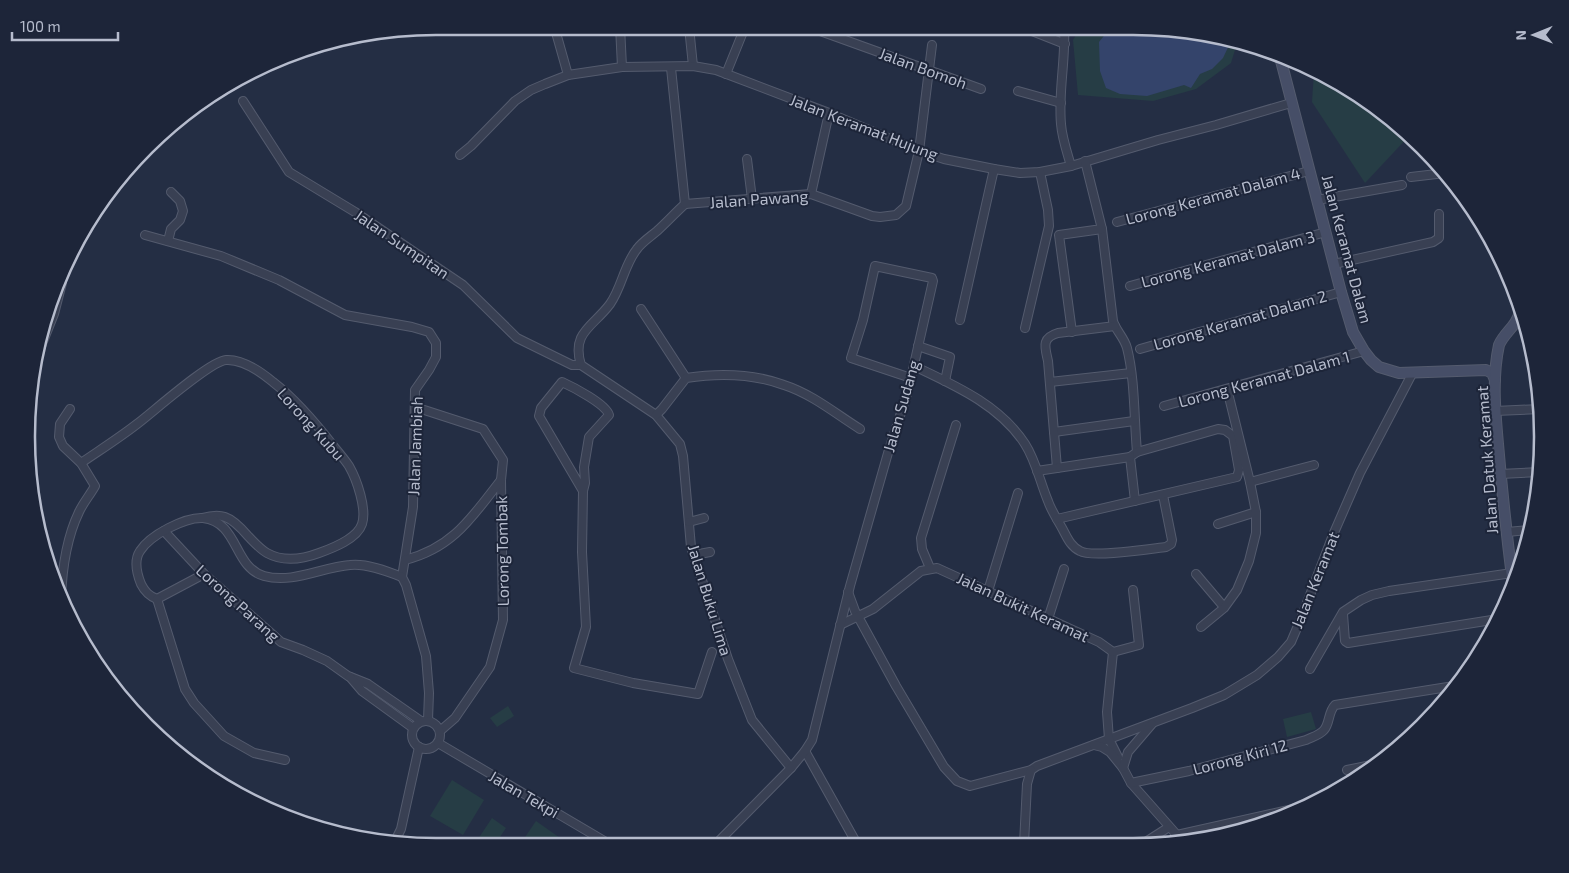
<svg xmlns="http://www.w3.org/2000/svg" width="1569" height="873" viewBox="0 0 1569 873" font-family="'Exo 2',sans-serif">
<rect width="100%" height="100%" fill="#242e44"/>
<g fill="#263d45">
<path d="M1081,27H1159L1238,40L1231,63L1196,89L1153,101L1078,95L1073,40Z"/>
<path d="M1314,71L1338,81L1403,128L1410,135L1365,183L1312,102Z"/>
<path d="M508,706L514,716L497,727L490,718Z"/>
<path d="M1311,712L1316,729L1287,737L1283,719Z"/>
<path d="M452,780L484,800L463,835L430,816Z"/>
<path d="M492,818L506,828L494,846H481L476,842Z"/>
<path d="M536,821L570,845L519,846Z"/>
</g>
<path fill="#34446b" d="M1111,27H1159L1232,39L1223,58L1212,69L1200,74L1191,88L1184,85L1147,96L1120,94L1106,88L1100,71L1099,42Z"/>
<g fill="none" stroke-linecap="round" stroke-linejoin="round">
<g stroke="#545b6e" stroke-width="10">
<g id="street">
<path d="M620,26L622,67"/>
<path d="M689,27L693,66"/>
<path d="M809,27L981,89"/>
<path d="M1022,27L1065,44"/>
<path d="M1064,27C1066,59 1058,92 1061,124C1062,138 1067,152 1071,166"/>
<path d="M555,29L568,75"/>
<path d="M671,68L685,204"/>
<path d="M726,74L745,27"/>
<path d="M1018,91L1061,103"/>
<path d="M243,101L289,172L355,212L463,285L517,338L572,365H581"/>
<path d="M460,155L471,146L515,101L531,90L545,84L568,75L622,67L693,66L716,70L829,113L919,151L944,159L994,169L1020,173L1040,172L1071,166L1158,140L1216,125L1291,103"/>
<path d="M747,159L752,199"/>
<path d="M1411,177L1445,173"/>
<path d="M811,194L829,113"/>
<path d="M1317,200L1402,185"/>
<path d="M685,204C675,213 667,222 657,231C650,237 642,242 637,249C624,265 622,287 610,304C593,327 571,332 581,365L656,415L680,444L683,456L691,547L728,659L752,720L791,768"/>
<path d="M685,204L811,194L872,216L880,217L896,215L906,206L919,151L932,45"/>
<path d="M1117,222L1309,171"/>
<path d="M1102,229L1113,321C1116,331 1124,337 1127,348C1135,379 1134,419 1137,452L1130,457L1135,501"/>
<path d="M145,235L221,256L279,280L345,315L412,327L429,332L436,343V357L429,370L415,390L413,507L402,577L406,585L426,656L429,693L428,720"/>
<path d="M168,241L171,229L180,220L183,211L180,201L171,192"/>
<path d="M1334,264L1433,242L1439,238V214"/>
<path d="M1130,286L1326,232"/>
<path d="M641,309L686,378"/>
<path d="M960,320L994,169"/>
<path d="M1025,328L1049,226L1048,210L1040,172"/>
<path d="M1072,332L1059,235L1102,229L1085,161"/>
<path d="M918,346L950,357L945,381"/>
<path d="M1140,349L1341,292"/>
<path d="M38,354L54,314L62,283"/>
<path d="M914,366C954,385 1000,405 1025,444C1036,461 1040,482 1048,501C1051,510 1057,519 1062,528C1067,537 1070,546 1080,551C1092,558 1149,549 1166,547L1171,544L1172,540L1163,495"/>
<path d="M1050,382L1131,373"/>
<path d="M1164,406L1364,351"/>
<path d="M415,407L483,429L503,460L501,480L503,620L490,667L455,718L440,731"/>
<path d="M1495,411L1540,409"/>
<path d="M656,415L662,409L686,378C718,373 754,374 784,385C812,394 836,414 860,429"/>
<path d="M1054,432L1134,421"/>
<path d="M81,463C100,450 119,438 137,424C153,412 210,361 226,360C242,359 261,372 273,382C295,399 318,426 335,448C340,454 345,460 349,466C357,480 367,509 362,524C357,539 333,548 319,553C303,559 283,562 267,553C260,549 254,542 248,536C242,529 234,520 225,517C217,514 209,516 202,518"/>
<path d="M1057,468L1048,361C1045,347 1041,338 1058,333L1115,326"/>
<path d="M1037,471L1130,457"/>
<path d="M1500,474L1540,472"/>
<path d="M1250,482L1314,465"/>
<path d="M583,491L539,416L541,408L562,382C573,387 606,404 609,415L589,437L584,467L585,483L583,491L582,552L586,627L574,668L633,683L698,694L712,652"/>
<path d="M1057,519L1237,477L1239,470L1233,436L1225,430L1218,429L1137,452"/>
<path d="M689,522L704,518"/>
<path d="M1218,524L1256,512"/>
<path d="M164,531L204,574L281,642L303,650L327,661L348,676L368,684L421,721"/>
<path d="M1507,532L1530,530"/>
<path d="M694,555L710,552"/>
<path d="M405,560C453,548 472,517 501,480"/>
<path d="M930,568L922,549L921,538L956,425"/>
<path d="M204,574L157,599C149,596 145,592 141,584C137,574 134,560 140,551C150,535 185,517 203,518C239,522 233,567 264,576C293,584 322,567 350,565C366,563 387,571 402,577"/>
<path d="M1196,574L1224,607"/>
<path d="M988,591L1018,493"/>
<path d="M848,592L855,611L896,686L944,767L957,781L970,786L1031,770L1037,766L1192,708L1224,695L1257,675L1278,657L1291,642L1300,621L1333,535L1360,473L1412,374"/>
<path d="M61,599C62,570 66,539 79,512C83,503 90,495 95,486L81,463L63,446L59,437L60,424L70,409"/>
<path d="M157,599L185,689L194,703L224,736L254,753L285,760"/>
<path d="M1343,614L1345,641L1348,643L1498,619"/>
<path d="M1048,619L1064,569"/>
<path d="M840,625L873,609L921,571L937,568L1099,642L1113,652"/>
<path d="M1201,627L1224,608L1237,590L1249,561L1256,533V512L1250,482L1227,389"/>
<path d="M1113,652L1107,712L1109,739L1118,757"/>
<path d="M1113,652L1139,645L1133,590"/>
<path d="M1310,669L1343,612L1361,600L1372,595L1389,591L1512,573"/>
<path d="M350,677L362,691L413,728"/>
<circle cx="426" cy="735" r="14"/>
<path d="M438,743L611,845"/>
<path d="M1094,745L1102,747L1110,752L1123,768L1131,783L1184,843"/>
<path d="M805,751L857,844"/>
<path d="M1123,768L1128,752L1152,724"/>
<path d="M1347,770L1376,764"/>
<path d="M1131,783L1189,771L1306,740C1312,737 1320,735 1324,730C1330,723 1328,712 1335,705L1454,686"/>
<path d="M1177,835L1302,807"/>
<path d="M394,843L401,829L419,747"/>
<path d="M1144,843L1169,827"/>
<path d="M1024,844L1027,784L1031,770"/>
<path d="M715,845L791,768L805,751L812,740L850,586L888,453L908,391L933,281L932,278L875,266L863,320L851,358L911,378"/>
</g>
</g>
<g stroke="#545b6e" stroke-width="12">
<g id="secondary">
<path d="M1280,57L1341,292L1353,332L1364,351L1371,360L1379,367L1399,373L1486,370L1492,373L1495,380"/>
<path d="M1513,585C1507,538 1502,491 1498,444C1495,411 1492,377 1499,345C1505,331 1516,328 1521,309"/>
</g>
</g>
<use href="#street" stroke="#394053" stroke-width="8"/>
<use href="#secondary" stroke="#464e67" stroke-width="10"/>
</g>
<g text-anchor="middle" stroke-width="4" stroke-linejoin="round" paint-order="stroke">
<g font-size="16" fill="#b6bccd" stroke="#1d2539">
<text transform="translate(923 68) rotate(20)" y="6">Jalan Bomoh</text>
<text transform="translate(864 127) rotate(21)" y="6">Jalan Keramat Hujung</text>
<text transform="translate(1213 196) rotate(-15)" y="6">Lorong Keramat Dalam 4</text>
<text transform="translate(759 199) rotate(-4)" y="6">Jalan Pawang</text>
<text transform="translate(402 244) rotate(34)" y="6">Jalan Sumpitan</text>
<text transform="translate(1347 249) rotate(75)" y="6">Jalan Keramat Dalam</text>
<text transform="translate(1228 259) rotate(-15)" y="6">Lorong Keramat Dalam 3</text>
<text transform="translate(1240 320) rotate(-16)" y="6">Lorong Keramat Dalam 2</text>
<text transform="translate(1264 379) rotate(-15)" y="6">Lorong Keramat Dalam 1</text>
<text transform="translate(901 406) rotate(-74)" y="6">Jalan Sudang</text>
<text transform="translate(311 424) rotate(48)" y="6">Lorong Kubu</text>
<text transform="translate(415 446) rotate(-88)" y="6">Jalan Jambiah</text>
<text transform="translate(1487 460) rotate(-94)" y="6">Jalan Datuk Keramat</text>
<text transform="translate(502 551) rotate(-91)" y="6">Lorong Tombak</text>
<text transform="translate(1315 580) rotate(-68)" y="6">Jalan Keramat</text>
<text transform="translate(710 600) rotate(73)" y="6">Jalan Buku Lima</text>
<text transform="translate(238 603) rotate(42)" y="6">Lorong Parang</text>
<text transform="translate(1023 607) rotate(25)" y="6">Jalan Bukit Keramat</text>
<text transform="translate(1240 757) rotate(-15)" y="6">Lorong Kiri 12</text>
<text transform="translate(524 794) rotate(30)" y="6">Jalan Tekpi</text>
</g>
</g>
<path d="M0 0H1569V873H0ZM436 35H1133A401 401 0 0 1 1534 436V437A401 401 0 0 1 1133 838H436A401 401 0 0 1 35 437V436A401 401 0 0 1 436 35Z" fill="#1d2539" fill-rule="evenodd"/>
<path fill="none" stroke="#b6bccd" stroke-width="2.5" d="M436 35H1133A401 401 0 0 1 1534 436V437A401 401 0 0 1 1133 838H436A401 401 0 0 1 35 437V436A401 401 0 0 1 436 35Z"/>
<g transform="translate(1534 35) rotate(269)" stroke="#1d2539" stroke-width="4" paint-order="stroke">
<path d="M0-4L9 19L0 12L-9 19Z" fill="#b6bccd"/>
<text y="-8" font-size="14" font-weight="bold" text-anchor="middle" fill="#b6bccd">N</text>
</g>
<path d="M12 32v8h106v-8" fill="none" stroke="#b6bccd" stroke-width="2.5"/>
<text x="20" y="32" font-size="15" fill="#b6bccd" stroke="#1d2539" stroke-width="4" paint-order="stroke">100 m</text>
</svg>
